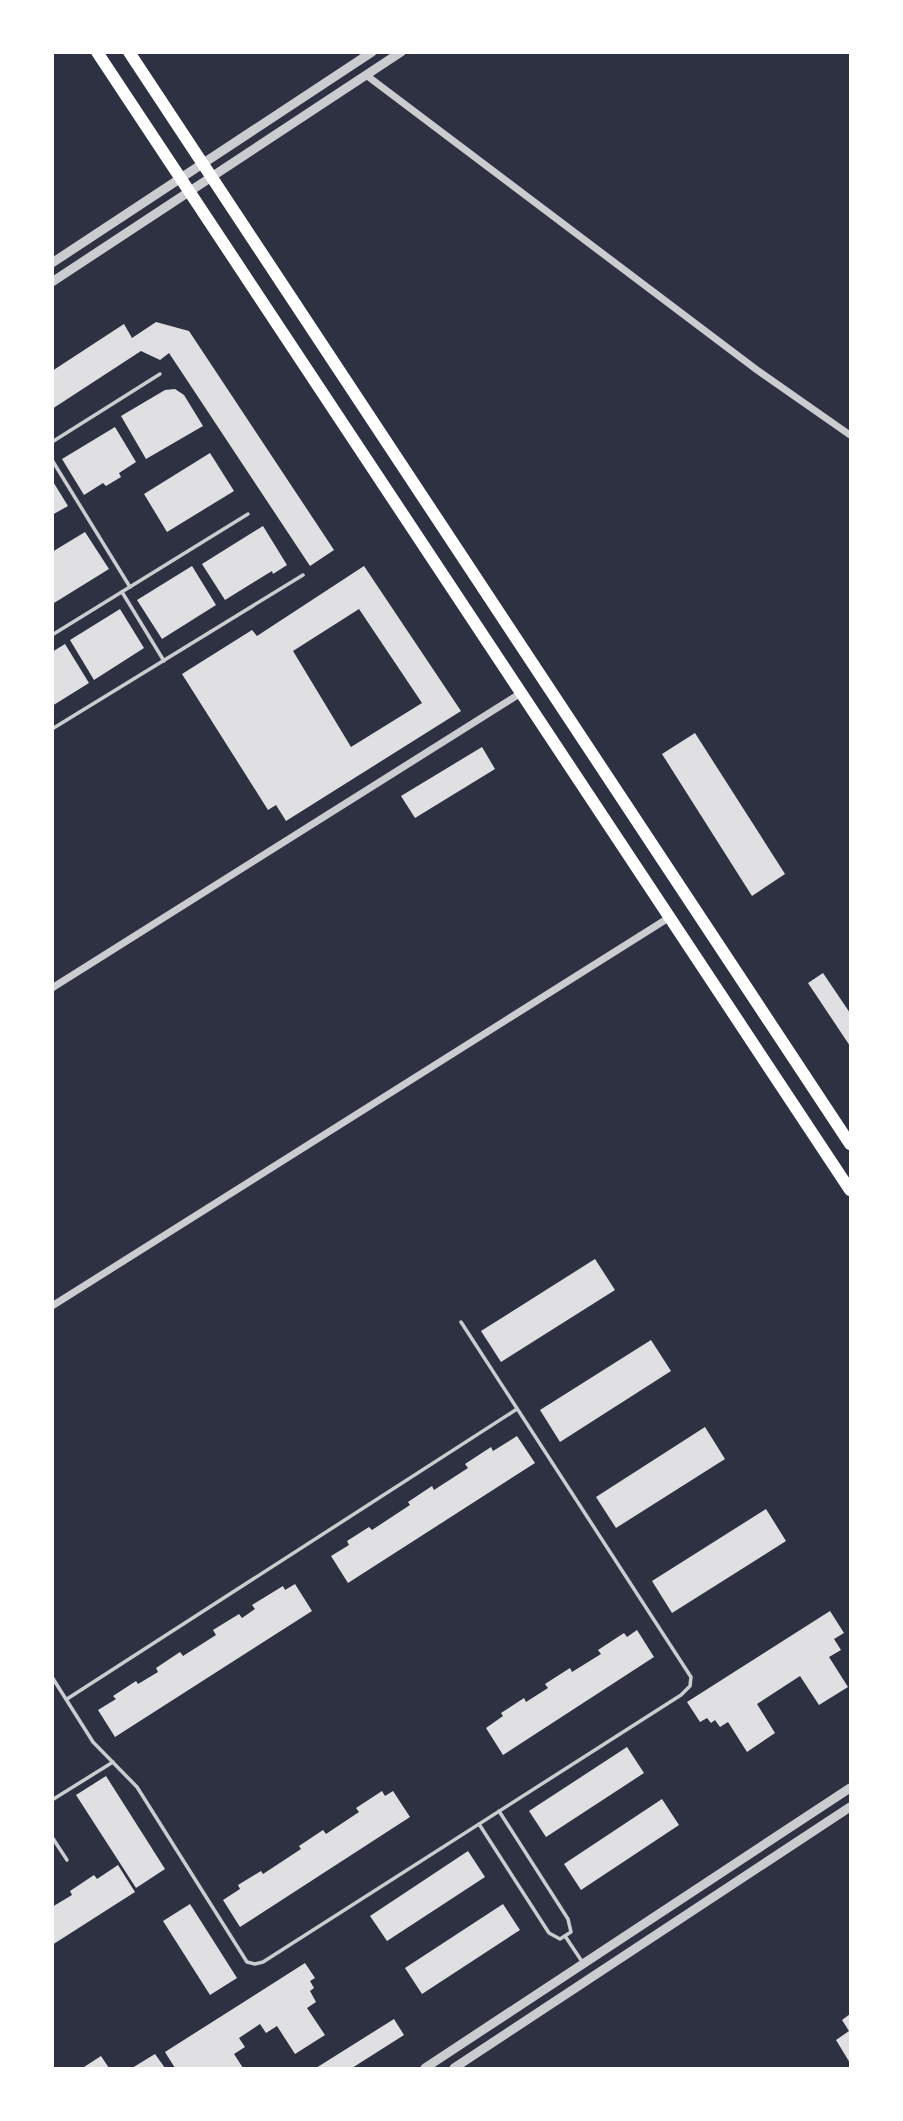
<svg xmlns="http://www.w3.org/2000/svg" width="903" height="2121" viewBox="0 0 903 2121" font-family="'Archivo Narrow',sans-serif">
<rect width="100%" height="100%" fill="#2d3142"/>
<g fill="#e0e0e3" fill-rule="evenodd">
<path d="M156,322L189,331L334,550L310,566L169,353L160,360L141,351L52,409V371L124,324L132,338Z"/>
<path d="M175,389L184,395L203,426L146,459L121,416L165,390Z"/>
<path d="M115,427L136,462L119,473L121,477L106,486L103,483L84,495L62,459Z"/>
<path d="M210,453L234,491L167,532L144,494Z"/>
<path d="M52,480L68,506L52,515Z"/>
<path d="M263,526L287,565L273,574L272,571L225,600L202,564Z"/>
<path d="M85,532L109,569L54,603L52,552Z"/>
<path d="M192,566L216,605L162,639L137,600Z"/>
<path d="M364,566L461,711L286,821L276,805L268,810L182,674L252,630L257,636ZM359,609L422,703L351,747L293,651Z"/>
<path d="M120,609L144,648L94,680L70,640Z"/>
<path d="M65,644L89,683L52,706V652Z"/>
<path d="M695,733L785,874L752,896L662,754Z"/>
<path d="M482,747L495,769L415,818L401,796Z"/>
<path d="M823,973L850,1013V1046L808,983Z"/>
<path d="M595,1259L615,1290L501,1362L481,1331Z"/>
<path d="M651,1340L671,1371L560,1442L540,1410Z"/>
<path d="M705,1427L725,1459L616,1528L596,1497Z"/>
<path d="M517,1436L535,1463L348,1583L331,1556L349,1545L347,1541L369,1527L372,1530L410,1505L408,1502L432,1486L434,1490L468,1468L465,1464L491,1447L493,1451Z"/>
<path d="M766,1509L786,1541L672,1613L652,1581Z"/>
<path d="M295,1584L312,1611L115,1737L98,1710L116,1699L113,1696L136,1681L138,1684L158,1672L156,1668L180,1652L183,1656L216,1635L213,1630L239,1614L242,1618L255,1609L252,1605L283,1586L285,1590Z"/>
<path d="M830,1611L844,1633L834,1639L841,1650L829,1657L848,1687L819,1705L800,1676L757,1704L775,1733L747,1752L728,1722L720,1727L715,1720L711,1723L707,1718L700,1722L687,1702Z"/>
<path d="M637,1630L654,1657L503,1755L486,1728L503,1716L501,1713L524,1698L526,1702L548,1688L545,1684L570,1668L572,1672L601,1654L598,1650L624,1633L627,1637Z"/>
<path d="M627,1747L644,1773L546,1837L529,1811Z"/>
<path d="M106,1776L165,1869L136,1888L76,1795Z"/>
<path d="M382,1791L385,1796L393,1791L410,1817L240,1927L223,1900L240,1889L238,1885L261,1871L263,1874L301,1849L299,1846L323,1830L326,1834L359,1812L356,1808Z"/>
<path d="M662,1799L679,1825L581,1890L564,1864Z"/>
<path d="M468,1851L485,1877L387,1941L370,1916Z"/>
<path d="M118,1865L135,1892L52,1945V1907L72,1895L70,1891L94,1875L97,1879Z"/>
<path d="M190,1904L237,1978L210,1995L163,1921Z"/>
<path d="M503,1904L520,1930L422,1994L405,1968Z"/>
<path d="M305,1963L315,1978L310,1981L314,1988L310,1991L316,2002L307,2008L325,2035L295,2054L277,2026L266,2033L260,2024L239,2038L245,2047L234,2054L243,2068H175L165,2052Z"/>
<path d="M850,2014V2063L836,2040L849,2031L842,2020Z"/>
<path d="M394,2019L404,2035L352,2068H316Z"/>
<path d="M155,2054L165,2068H132Z"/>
<path d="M101,2056L109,2068H86L84,2067Z"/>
</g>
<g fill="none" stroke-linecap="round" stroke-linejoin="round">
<g stroke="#caccd0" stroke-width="3.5">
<path d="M52,442L160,374"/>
<path d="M52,460L130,587"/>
<path d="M122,592L164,661"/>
<path d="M52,635L248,514"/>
<path d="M52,729L303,575"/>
<path d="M52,1677L93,1742L137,1787L247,1962L255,1964L263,1962L681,1695L690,1686L691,1677L461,1322"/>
<path d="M67,1699L517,1409"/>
<path d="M52,1800L113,1762"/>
<path d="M479,1824L549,1933L560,1939L571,1932L568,1919L499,1811"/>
<path d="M52,1837L67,1860"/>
<path d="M565,1936L583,1963"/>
</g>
<g stroke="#caccd0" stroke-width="7">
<path d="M366,75L757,370L850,435"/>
<path d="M52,988L521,693"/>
<path d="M52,1306L670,917"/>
</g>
<g stroke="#caccd0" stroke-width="9">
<path d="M52,263L372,52"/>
<path d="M52,282L401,52"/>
<path d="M425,2068L850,1788"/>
<path d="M454,2068L850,1807"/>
</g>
<g stroke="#fff" stroke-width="12">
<path d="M97,52L850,1190"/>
<path d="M129,52L850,1144"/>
</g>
</g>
<rect width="903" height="2121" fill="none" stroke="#ffffff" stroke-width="108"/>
</svg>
